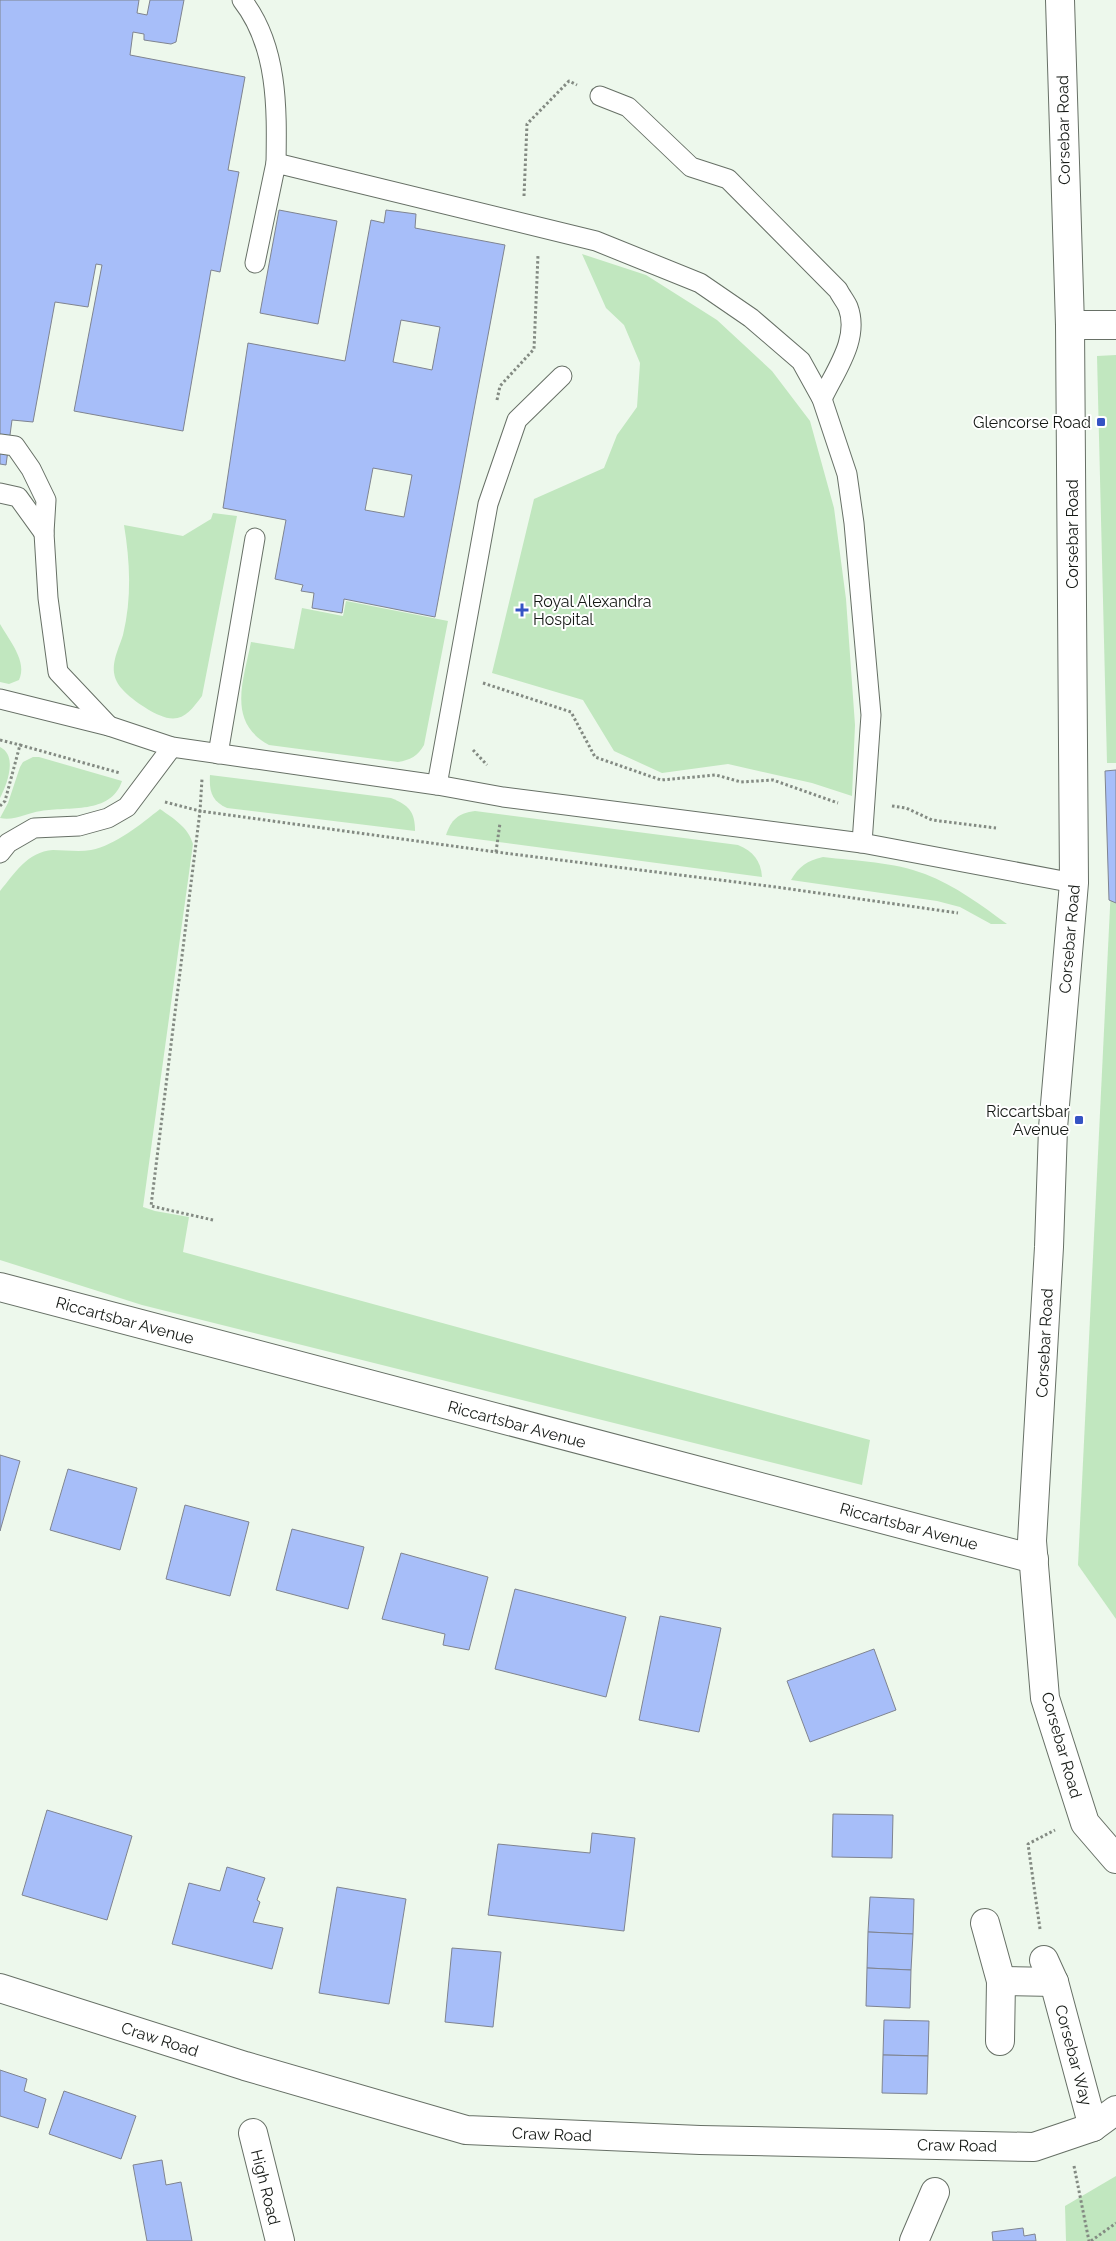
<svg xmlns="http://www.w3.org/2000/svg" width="1116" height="2241" viewBox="0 0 1116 2241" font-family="Raleway,sans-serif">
<rect width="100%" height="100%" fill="#edf8ec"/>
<g fill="#c1e7bf">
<path d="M582,254L646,275L717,320L772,371L810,421L834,508L846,599L855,725L852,796L812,783L728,764L662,773L614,751L583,700L492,673L534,499L604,468L617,435L637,407L640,363L624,325L606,308Z"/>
<path d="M1116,355V763H1107L1097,356Z"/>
<path d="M213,513L237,516L202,696C190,712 181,725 159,715C147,710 123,694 117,682C109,666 118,651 123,635C132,598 130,562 124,525L183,536L211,519Z"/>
<path d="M346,601L448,621L424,745C418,756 410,760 398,762L269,745C226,722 244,679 251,642L294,649L302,608L343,616Z"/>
<path d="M0,624C9,640 28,662 19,680L9,684L0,682Z"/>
<path d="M0,747C18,756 7,784 0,798Z"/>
<path d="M33,757H39L122,781C111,815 68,806 41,811C26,813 15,821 0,818L8,803L20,767L23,762Z"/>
<path d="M210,775L391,798C409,805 415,812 415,831L227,808C212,801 209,792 210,775Z"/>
<path d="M1116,784V1619L1078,1565Z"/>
<path d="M160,809C174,819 188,827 193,844L143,1207L155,1211L189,1217L183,1252L870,1440L862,1485L142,1305L0,1260V891C15,873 27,852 53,850C65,850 79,852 91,850C116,845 141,824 160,809Z"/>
<path d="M475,811L738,845C753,851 761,861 762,877L446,835C451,820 458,813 475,811Z"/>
<path d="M823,857C857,861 894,862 925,874C956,886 981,905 1007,924H991L960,907L937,901L791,880C799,866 807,861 823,857Z"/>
<path d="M1116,2176V2241H1066L1065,2206Z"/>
</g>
<g fill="#a7bef9" stroke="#7f8490" fill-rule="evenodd">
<path d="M0,0H139L137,13L147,15L150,0H184L176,42L171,44L144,40V34L133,32L130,55L245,77L228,170L239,172L220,272L211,270L183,431L74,411L102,265L96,264L88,307L55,302L33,422L12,420L6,465L0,464Z"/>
<path d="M279,210L337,221L318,324L260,313Z"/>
<path d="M386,210L416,214L415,228L505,245L435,617L344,599L342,613L312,608L314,593L301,591L303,585L275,579L286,520L223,508L248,343L345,361L371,220L384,223ZM401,320L440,327L432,370L393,362ZM373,468L412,475L404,517L365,510Z"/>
<path d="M1116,770V903L1109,900L1105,771Z"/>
<path d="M0,1455L20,1461L0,1531Z"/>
<path d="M68,1469L137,1488L120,1550L50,1530Z"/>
<path d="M185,1505L249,1522L230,1596L166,1579Z"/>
<path d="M292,1529L364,1547L348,1609L276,1590Z"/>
<path d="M401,1553L488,1577L469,1650L443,1645L445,1634L382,1619Z"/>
<path d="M515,1589L626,1617L606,1697L495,1669Z"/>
<path d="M660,1616L721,1628L699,1732L639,1720Z"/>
<path d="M874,1649L896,1710L810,1742L787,1681Z"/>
<path d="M47,1810L132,1836L107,1920L22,1895Z"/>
<path d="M833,1814L893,1815L892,1858L832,1857Z"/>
<path d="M592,1833L635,1838L624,1931L488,1915L498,1844L590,1853Z"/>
<path d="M227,1867L265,1878L257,1900L260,1902L253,1922L283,1928L272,1969L172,1944L189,1883L220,1891Z"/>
<path d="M337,1887L406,1899L389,2004L319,1993Z"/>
<path d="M870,1897L914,1899L913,1934L868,1932Z"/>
<path d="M868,1932L913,1934L911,1970L867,1968Z"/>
<path d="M452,1948L501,1952L493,2027L445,2022Z"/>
<path d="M867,1968L911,1970L910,2008L866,2006Z"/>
<path d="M884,2020L929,2021L928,2056L883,2055Z"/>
<path d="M883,2055L928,2056L927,2094L882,2093Z"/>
<path d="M0,2070L27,2079L24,2091L46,2099L38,2128L0,2116Z"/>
<path d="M64,2091L136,2116L121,2159L49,2134Z"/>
<path d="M162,2160L166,2185L181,2182L192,2241H147L133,2165Z"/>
<path d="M1023,2228L1024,2236L1035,2234L1036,2241H993L992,2232Z"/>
</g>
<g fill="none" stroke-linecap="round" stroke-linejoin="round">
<g stroke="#677066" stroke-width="21">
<g id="service">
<path d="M242,0C278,46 277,108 276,163"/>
<path d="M600,96L628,107L691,167L728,179L838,290C841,296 846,302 848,307C860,339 835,371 822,399"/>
<path d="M255,263L276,163L596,241L700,283L751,318L801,361L822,399L847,474L854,523L871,715L862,843"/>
<path d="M0,444L15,446L31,469L46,500L44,533L48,598L58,672L109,726"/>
<path d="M0,493L18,497L44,533"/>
<path d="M0,699L109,726L172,747L437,785L503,797L862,843L1074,883"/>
<path d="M218,754L255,538"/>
<path d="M437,785L488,504L517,420L562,376"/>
<path d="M0,853L8,843L34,828L79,826L108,818L127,807L172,747"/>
</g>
</g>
<g stroke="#677066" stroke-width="30">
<g id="minor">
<path d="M1070,325H1116"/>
<path d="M0,1287L1034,1559"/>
<path d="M985,1923L1001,1981"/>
<path d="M1044,1960L1054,1982L1093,2127"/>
<path d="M0,1988L245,2066L466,2130L700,2140L1034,2147L1093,2127L1116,2110"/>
<path d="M1000,2041L1001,1981L1054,1982"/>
<path d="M253,2133L280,2241"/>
<path d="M914,2241L935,2192"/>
</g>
</g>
<g stroke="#677066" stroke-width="30">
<path id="secondary" d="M1060,0L1070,325L1074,883L1053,1128L1049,1247L1032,1541L1045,1698L1085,1823L1116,1859"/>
</g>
<g stroke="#838a82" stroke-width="3" stroke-dasharray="2.5 2.5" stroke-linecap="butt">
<path d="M524,196L527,124L569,81L577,85"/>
<path d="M497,400L500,386L534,349L538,255"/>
<path d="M483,683L571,712L595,757L661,780L716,775L741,782L773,780L838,803"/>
<path d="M0,740L20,745"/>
<path d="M473,750L487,765"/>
<path d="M165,802L200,811L202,779"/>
<path d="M0,806L5,801L20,745L120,773"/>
<path d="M892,806L906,808L932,820L996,828"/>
<path d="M496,852L500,823"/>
<path d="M213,1220L151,1206L200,811L496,852L776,887L958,913"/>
<path d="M1040,1929L1028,1844L1055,1830"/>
<path d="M1074,2166L1089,2241"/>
<path d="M1091,2241L1116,2223"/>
</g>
<use href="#service" stroke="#fff" stroke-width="19"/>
<use href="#minor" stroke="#fff" stroke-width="28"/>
<use href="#secondary" stroke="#fff" stroke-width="28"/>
</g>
<g fill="#3553c4" stroke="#fff" stroke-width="2">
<rect x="1096" y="417" width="10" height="10" rx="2.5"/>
<path d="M519.5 602.5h5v5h5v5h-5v5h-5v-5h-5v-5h5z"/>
<rect x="1074" y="1115" width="10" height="10" rx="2.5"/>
</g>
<g text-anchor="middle" stroke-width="4" stroke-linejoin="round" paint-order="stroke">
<g font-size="16" fill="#151915" stroke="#fff">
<text transform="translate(1063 130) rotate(-91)" y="6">Corsebar Road</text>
<text transform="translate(1072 534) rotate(-90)" y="6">Corsebar Road</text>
<text transform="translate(1069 939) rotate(-85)" y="6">Corsebar Road</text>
<text transform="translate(125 1320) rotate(15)" y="6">Riccartsbar Avenue</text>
<text transform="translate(1044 1343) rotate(-87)" y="6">Corsebar Road</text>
<text transform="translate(517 1424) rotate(15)" y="6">Riccartsbar Avenue</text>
<text transform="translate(909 1526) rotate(15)" y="6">Riccartsbar Avenue</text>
<text transform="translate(1062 1745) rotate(74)" y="6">Corsebar Road</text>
<text transform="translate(160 2039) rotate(18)" y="6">Craw Road</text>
<text transform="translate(1074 2055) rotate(75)" y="6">Corsebar Way</text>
<text transform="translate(552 2134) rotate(2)" y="6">Craw Road</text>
<text transform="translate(957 2145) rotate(1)" y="6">Craw Road</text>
<text transform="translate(266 2187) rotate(76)" y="6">High Road</text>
</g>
<g font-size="16" fill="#151915" stroke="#fff" text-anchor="end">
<text x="1091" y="428">Glencorse Road</text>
<text x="533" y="607" text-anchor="start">Royal Alexandra<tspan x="533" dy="18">Hospital</tspan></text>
<text x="1069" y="1117">Riccartsbar<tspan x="1069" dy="18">Avenue</tspan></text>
</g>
</g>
</svg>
